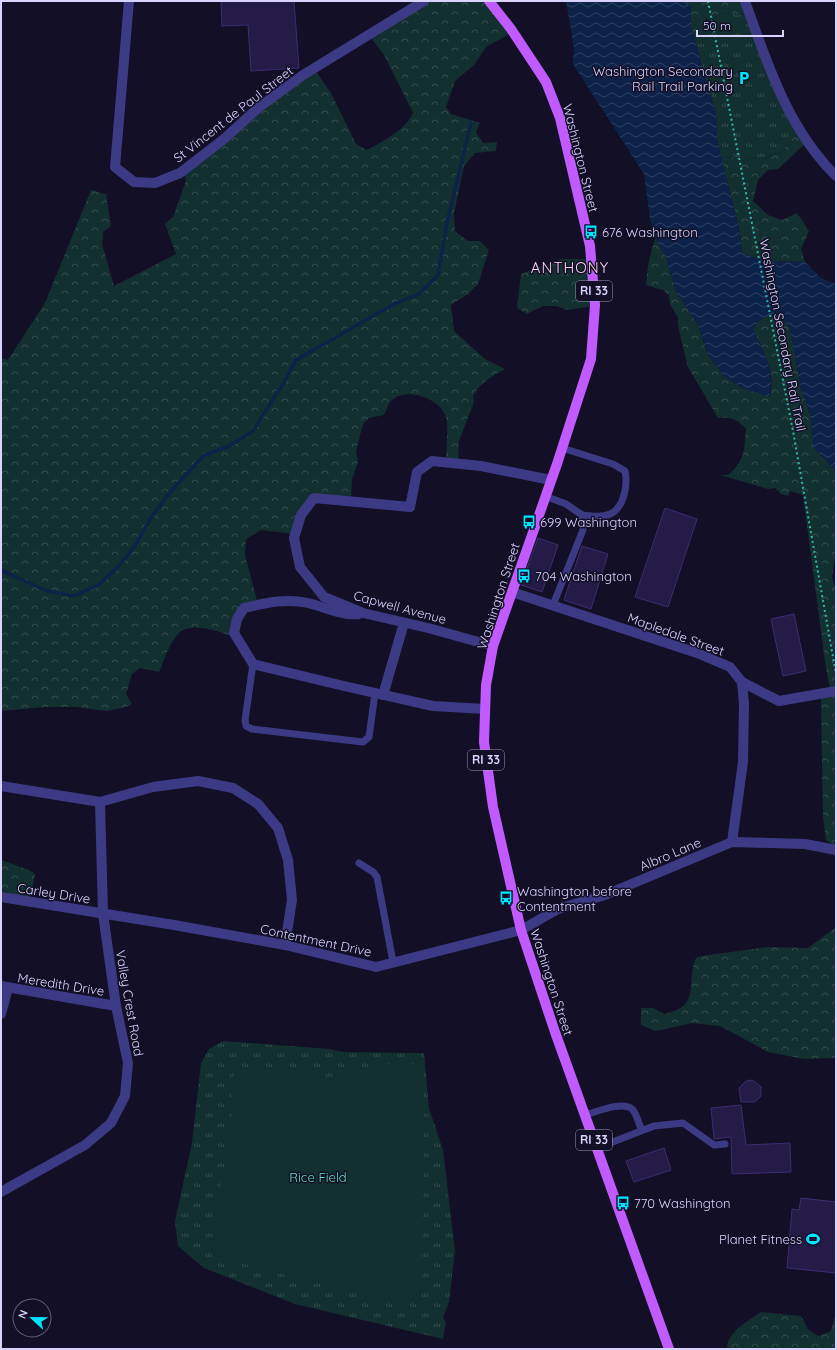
<svg xmlns="http://www.w3.org/2000/svg" width="837" height="1350" viewBox="0 0 837 1350" font-family="Quicksand,sans-serif">
<defs>
<pattern id="grass-tufts" width="24" height="20" patternUnits="userSpaceOnUse"><rect width="24" height="20" fill="#12302f"/><path d="M3 7l-1-3M5 7V3M7 7l1-3M15 17l-1-3M17 17v-4M19 17l1-3" fill="none" stroke="#344d4e"/></pattern>
<pattern id="forest-crowns" width="20" height="18" patternUnits="userSpaceOnUse"><rect width="20" height="18" fill="#12302f"/><path d="M2 6a3 3 0 1 1 6 0M12 15a3 3 0 1 1 6 0" fill="none" stroke="#344d4e"/></pattern>
<pattern id="water-waves" width="16" height="10" patternUnits="userSpaceOnUse"><rect width="16" height="10" fill="#0c2248"/><path d="M0 5q4-4 8 0t8 0" fill="none" stroke="#2f4163"/></pattern>
</defs>
<rect width="100%" height="100%" fill="#130f26"/>
<g fill="url(#grass-tufts)">
<path d="M721,13L749,15L799,131L781,152L762,159L721,157L717,139L716,114L693,34Z"/>
<path d="M223,1041L329,1049L343,1052L424,1053L429,1108L443,1150L455,1251L449,1302L443,1318L446,1322L443,1339L295,1304L204,1268L178,1246L175,1221L192,1143L201,1063L209,1049Z"/>
</g>
<g fill="url(#forest-crowns)">
<path d="M422,1H489L511,33L486,47L474,65L455,81L446,107L451,114L480,123L476,132L483,143L497,142L496,151L475,153L464,166L454,213L455,231L468,241H480L489,250L478,284L468,294L451,305L454,331L485,359L505,369C492,376 480,383 473,396L474,402L459,441L458,461H446C446,450 449,426 446,417C440,398 405,386 391,401C388,404 386,411 384,415L369,418L363,424L356,451L358,462L352,479L351,498H313L294,534L261,530L246,539L245,555L258,604L246,610L238,627L242,640C225,634 191,618 177,635C169,645 164,660 159,672L140,668L132,674L126,694L132,704L126,707L107,711L76,707H44L1,711V358L8,360L45,303L91,190L106,194L111,226L103,232L102,244L114,286L176,254L165,224L173,217L186,181L184,170L315,70L331,93L356,144L367,150C384,141 405,130 413,113L384,55L369,35Z"/>
<path d="M680,1H743L749,15L721,13L693,34L691,27V7Z"/>
<path d="M799,131L805,144L778,169L768,170L758,180L753,201L768,215L782,220L797,213L809,231L801,249L805,262L767,261L743,254L739,228L721,157L762,159L781,152Z"/>
<path d="M655,238L666,257L676,291L698,325L708,355L724,376L742,388L770,396C776,372 763,351 753,329L761,319L775,314L785,321L790,329L801,389L810,413L814,448L836,471V551L832,577L836,590V847L826,840L823,817L821,697L830,689L825,662L803,495L790,491L788,496L781,494L775,488L768,489L720,475H728C745,461 744,450 746,429C738,420 731,416 718,418L688,367L678,326V318L670,304L669,295L663,290L646,285L648,265Z"/>
<path d="M561,259H587L593,306L568,310L556,306H543L527,314L517,308L521,274Z"/>
<path d="M1,860L29,870L35,874L30,901L1,896Z"/>
<path d="M836,927V1058L804,1059L768,1052L720,1026L692,1023L656,1031L641,1025V1008H653L664,1014C703,1006 685,983 696,958L701,956L768,947L808,948Z"/>
<path d="M761,1312L801,1316L808,1329L818,1336L831,1331L834,1318H836V1349H730L727,1347C728,1332 749,1320 761,1312Z"/>
</g>
<path fill="#12302f" d="M390,1064H424L422,1290L413,1299L365,1296L212,1255L215,1208L219,1189L228,1170L234,1067L318,1070V1083L351,1069Z"/>
<path fill="url(#water-waves)" d="M566,1H680L691,6V27L716,114L717,139L739,229L743,254L767,261L805,262L821,278L836,284V471L814,448L810,413L801,389L790,329L785,321L774,314L761,319L753,329C763,351 776,372 769,397L742,388L724,376L708,355L698,325L676,291L666,257L655,238L650,219L644,174L573,64L574,48Z"/>
<g fill="none" stroke-linecap="round" stroke-linejoin="round">
<path stroke="#0c2248" stroke-width="3.5" d="M1,570L47,591L74,596L98,585L118,567L135,546L149,521L166,497L203,456L229,446L252,432L283,384L296,360L394,304L419,294L438,275L447,223L471,123"/>
</g>
<g fill="#241b47" stroke="#3b2d73">
<path d="M221,1H294L299,68L251,71L248,25L222,26Z"/>
<path d="M665,508L697,519L668,607L635,597Z"/>
<path d="M538,538L558,545L542,592L521,585Z"/>
<path d="M582,546L608,554L591,609L564,600Z"/>
<path d="M794,614L806,671L783,676L771,619Z"/>
<path d="M749,1080L754,1081L761,1087V1096L755,1102H741L739,1088L745,1082Z"/>
<path d="M741,1105L746,1145L790,1143L791,1172L732,1174L731,1137L714,1139L711,1108Z"/>
<path d="M664,1148L671,1170L634,1182L626,1161Z"/>
<path d="M801,1198L836,1202V1273L787,1268L792,1209L799,1210Z"/>
</g>
<g fill="none" stroke-linecap="round" stroke-linejoin="round">
<path stroke="#2fb8b0" stroke-width="2" stroke-dasharray="2 3" stroke-linecap="butt" d="M708,1L793,431L836,674"/>
<g stroke="#3d3a85" stroke-width="7">
<path d="M562,448L613,464L625,471C628,485 624,508 610,514C602,518 590,516 582,515"/>
<path d="M545,496L566,504L582,515L583,530L553,605"/>
<path d="M253,664L245,720L246,726L252,729L363,742L369,737L375,693"/>
<path d="M359,863L373,872L377,877L393,962"/>
<path d="M585,1115C596,1112 624,1100 633,1110C637,1115 639,1125 642,1130"/>
<path d="M597,1148L654,1126L683,1123L714,1145L725,1144"/>
</g>
<g stroke="#3d3a85" stroke-width="10">
<path d="M129,1L115,167L134,182L155,183L180,173L224,139L258,108L303,75L424,1"/>
<path d="M745,1C767,63 788,129 836,176"/>
<path d="M512,592L697,653L730,667L742,682L744,704L743,762L732,842"/>
<path d="M359,614C342,616 325,607 308,603C285,598 266,603 244,608L237,619L234,633L253,664L344,686L433,706L485,709"/>
<path d="M493,646L428,628L363,613L324,597L300,567L294,538L301,515L314,498L410,507L417,472L432,461L481,466L551,480"/>
<path d="M742,682L779,701L836,691"/>
<path d="M383,695L404,623"/>
<path d="M1,786L100,802L153,787L198,781L233,788L258,804L278,828L288,860L292,900L285,945"/>
<path d="M1,897L174,925L285,945L376,967L521,930L558,909L605,895L732,842L805,844L836,850"/>
<path d="M1,986L116,1006"/>
<path d="M1,1014L8,988"/>
<path d="M1,1192L85,1145L111,1123L125,1096L128,1063L116,1006L103,914L100,802"/>
</g>
<path stroke="#c25bff" stroke-width="10" d="M489,1L511,29L546,82L560,118L590,246L595,305L591,359L557,464L493,646L486,685L484,742L493,807L521,930L555,1032L669,1349"/>
</g>
<defs>
<g id="parking-bare" transform="scale(1.08)"><path d="M-3.5-5.5H1a3.5 3.5 0 0 1 0 7H-1V5.5H-3.5ZM-1-3.4V-.6H.8a1.4 1.4 0 0 0 0-2.8Z" fill="#00e5ff" stroke="#130f26" stroke-width="2.5" paint-order="stroke"/></g>
<g id="bus-bare" transform="scale(1.08)"><path d="M-5-6H5V4H4V6H2V4H-2V6H-4V4H-5ZM-3.5-4V0h7V-4ZM-3.5 1.2v1.5H-2V1.2ZM2 1.2v1.5H3.5V1.2Z" fill="#00e5ff" stroke="#130f26" stroke-width="2.5" paint-order="stroke"/></g>
<g id="stadium-bare" transform="scale(1.08)"><path d="M0-5a6.5 5 0 1 0 0 10a6.5 5 0 1 0 0-10ZM-3.5-1.8h7v3.6h-7Z" fill="#00e5ff" stroke="#130f26" stroke-width="2.5" paint-order="stroke"/></g>
</defs>
<g fill-rule="evenodd">
<use href="#parking-bare" x="744" y="78"/>
<use href="#bus-bare" x="591" y="232"/>
<use href="#bus-bare" x="529" y="522"/>
<use href="#bus-bare" x="524" y="576"/>
<use href="#bus-bare" x="506" y="898"/>
<use href="#bus-bare" x="623" y="1203"/>
<use href="#stadium-bare" x="813" y="1239"/>
</g>
<g text-anchor="middle" stroke-width="3" stroke-linejoin="round" paint-order="stroke">
<g fill="#130f26" stroke="#9e99be" stroke-width="1">
<rect x="576" y="281" width="36" height="20" rx="3"/>
<rect x="468" y="750" width="36" height="20" rx="3"/>
<rect x="576" y="1130" width="36" height="20" rx="3"/>
</g>
<g font-size="12" font-weight="bold" fill="#d9d4ff">
<text x="594" y="295">RI 33</text>
<text x="486" y="764">RI 33</text>
<text x="594" y="1144">RI 33</text>
</g>
<g font-size="13" fill="#d9d4ff" stroke="#130f26" text-anchor="start">
<text x="733" y="76" text-anchor="end">Washington Secondary<tspan x="733" dy="15">Rail Trail Parking</tspan></text>
<text x="602" y="237">676 Washington</text>
<text x="540" y="527">699 Washington</text>
<text x="535" y="581">704 Washington</text>
<text x="517" y="896">Washington before<tspan x="517" dy="15">Contentment</tspan></text>
<text x="634" y="1208">770 Washington</text>
<text x="802" y="1244" text-anchor="end">Planet Fitness</text>
</g>
<g font-size="13" fill="#d9d4ff" stroke="#130f26">
<text transform="translate(233 114) rotate(-38)" y="5">St Vincent de Paul Street</text>
<text transform="translate(581 158) rotate(76)" y="5">Washington Street</text>
<text transform="translate(783 335) rotate(79)" y="5">Washington Secondary Rail Trail</text>
<text transform="translate(498 596) rotate(-72)" y="5">Washington Street</text>
<text transform="translate(400 607) rotate(15)" y="5">Capwell Avenue</text>
<text transform="translate(676 634) rotate(20)" y="5">Mapledale Street</text>
<text transform="translate(670 854) rotate(-23)" y="5">Albro Lane</text>
<text transform="translate(54 893) rotate(9)" y="5">Carley Drive</text>
<text transform="translate(316 940) rotate(12)" y="5">Contentment Drive</text>
<text transform="translate(552 982) rotate(72)" y="5">Washington Street</text>
<text transform="translate(61 984) rotate(9)" y="5">Meredith Drive</text>
<text transform="translate(130 1003) rotate(80)" y="5">Valley Crest Road</text>
</g>
<g font-size="13" fill="#5fe0c0" stroke="#130f26">
<text x="318" y="1182">Rice Field</text>
</g>
<g font-size="15" letter-spacing="1" fill="#ffd6f0" stroke="#130f26">
<text x="570" y="273">ANTHONY</text>
</g>
</g>
<rect width="837" height="1350" fill="none" stroke="#d9d4ff" stroke-width="4"/>
<g transform="translate(32 1318) rotate(292)"><circle r="19" fill="#130f26" stroke="#625e7d"/>
<path d="M0-3L7 15L0 10L-7 15Z" fill="#00e5ff"/>
<text y="-6" font-size="11" font-weight="bold" text-anchor="middle" fill="#d9d4ff">N</text>
</g>
<path d="M697 30v6h86v-6" fill="none" stroke="#d9d4ff" stroke-width="2"/>
<text x="703" y="30" font-size="12" fill="#d9d4ff" stroke="#130f26" stroke-width="3" paint-order="stroke">50 m</text>
</svg>
